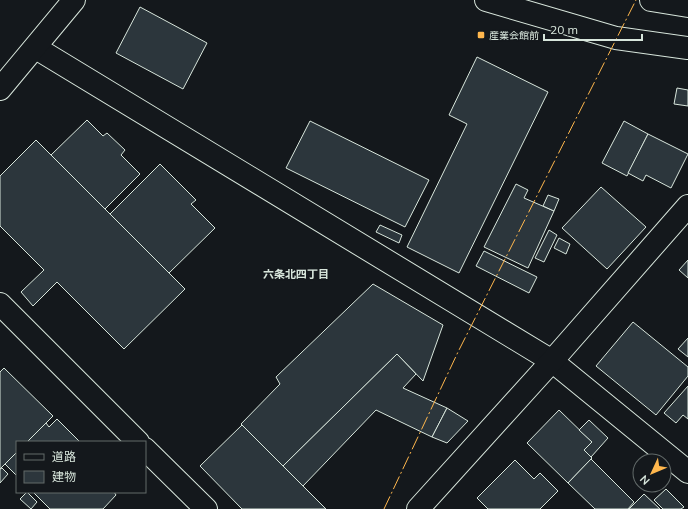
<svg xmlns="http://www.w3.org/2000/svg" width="688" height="509" viewBox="0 0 688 509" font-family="Mulish,'Noto Sans JP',sans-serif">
<rect width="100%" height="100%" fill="#14181c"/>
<g fill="#2c363c" stroke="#d8e6dc">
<path d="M140,7L207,43L183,89L116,53Z"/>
<path d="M477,57L548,92L459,273L407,247L467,124L449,115Z"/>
<path d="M677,88L688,90V106L674,104Z"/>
<path d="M87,120L103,136L107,133L125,150L121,155L140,174L105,209L51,155Z"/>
<path d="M310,121L429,180L405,227L286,168Z"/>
<path d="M624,121L648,134L627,176L602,163Z"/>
<path d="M648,134L688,154L671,188L646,175L643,181L628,173Z"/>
<path d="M36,140L185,289L124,349L57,282L33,306L21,292L44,270L0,226V176Z"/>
<path d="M160,164L196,200L191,204L215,228L169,273L110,214Z"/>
<path d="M516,184L528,190L524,198L554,211L528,268L484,247Z"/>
<path d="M601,187L646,227L607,269L562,228Z"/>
<path d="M548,195L559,199L554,211L543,206Z"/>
<path d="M380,225L402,235L399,243L376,232Z"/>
<path d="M549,230L557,235L544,262L535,258Z"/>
<path d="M559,238L570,244L566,254L554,248Z"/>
<path d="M484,251L537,277L529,293L476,266Z"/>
<path d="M688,260V278L679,270Z"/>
<path d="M373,284L443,325L423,381L397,354L283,466L241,424L280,384L276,377Z"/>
<path d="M633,322L688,367V376L656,415L596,366Z"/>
<path d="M688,338V357L678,349Z"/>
<path d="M397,354L416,374L403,388L447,408L432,437L376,410L303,486L283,466Z"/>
<path d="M4,368L53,416L27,442H17V452L0,469V372Z"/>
<path d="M688,386V419L683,415L676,423L664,413Z"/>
<path d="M447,408L468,421L447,443L432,437Z"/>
<path d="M559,410L592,442L584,450L592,458L568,483L527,443Z"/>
<path d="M57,419L80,442H27L46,423L49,427Z"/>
<path d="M589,420L608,438L591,457L584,450L592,442L579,430Z"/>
<path d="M242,425L326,509H242L200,466Z"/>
<path d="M17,452V476L5,464Z"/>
<path d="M591,459L634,502L628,509H595L568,483Z"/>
<path d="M515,460L534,479L540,473L558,491L540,509H488L477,498Z"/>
<path d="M2,468L8,474L0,483V469Z"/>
<path d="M666,489L684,507L681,509H663L654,500Z"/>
<path d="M27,492L37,502L31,509L20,499Z"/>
<path d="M33,492H114L116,495L103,509H50Z"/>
<path d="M644,494L660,509H629Z"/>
</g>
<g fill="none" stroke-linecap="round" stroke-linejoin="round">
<g stroke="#d8e6dc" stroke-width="24">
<g id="minor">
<path d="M36,48L552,361L688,472"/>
<path d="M0,89L74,0"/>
<path d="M0,304L138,442"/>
<path d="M145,449L206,509"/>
<path d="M418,509L552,361L688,206"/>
</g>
</g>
<g stroke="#d8e6dc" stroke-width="24">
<g id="major">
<path d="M486,0L616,38L688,48"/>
<path d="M651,0L688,6"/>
</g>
</g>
<use href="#minor" stroke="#14181c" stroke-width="22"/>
<use href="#major" stroke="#14181c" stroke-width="22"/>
<path stroke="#ffb74d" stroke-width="1" stroke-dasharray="14 3 2 3" stroke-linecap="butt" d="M384,509L458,352L636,0"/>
</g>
<rect fill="#ffb74d" stroke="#14181c" stroke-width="1.5" x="477" y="31" width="8" height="8" rx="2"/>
<g text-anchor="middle" stroke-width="3" stroke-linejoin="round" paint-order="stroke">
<g font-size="10" fill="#d8e6dc" stroke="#14181c" text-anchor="start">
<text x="489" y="39">産業会館前</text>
</g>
<g font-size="11" font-weight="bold" fill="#d8e6dc" stroke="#14181c">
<text x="296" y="278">六条北四丁目</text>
</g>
</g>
<rect x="16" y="441" width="130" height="52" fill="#14181c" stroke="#626a69"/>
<rect x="24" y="454" width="20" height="6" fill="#14181c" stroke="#626a69"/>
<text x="52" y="461" font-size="12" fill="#d8e6dc">道路</text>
<rect x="24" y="471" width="20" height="12" fill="#2c363c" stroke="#626a69"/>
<text x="52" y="481" font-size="12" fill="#d8e6dc">建物</text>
<g transform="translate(652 473) rotate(226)"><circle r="19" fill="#14181c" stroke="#626a69"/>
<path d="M0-3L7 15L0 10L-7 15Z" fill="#ffb74d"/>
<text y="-6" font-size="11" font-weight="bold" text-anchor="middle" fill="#d8e6dc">N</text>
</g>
<path d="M544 34v6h98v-6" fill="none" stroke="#d8e6dc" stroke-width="2"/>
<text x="550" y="34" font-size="12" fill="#d8e6dc" stroke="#14181c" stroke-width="3" paint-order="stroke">20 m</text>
</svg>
